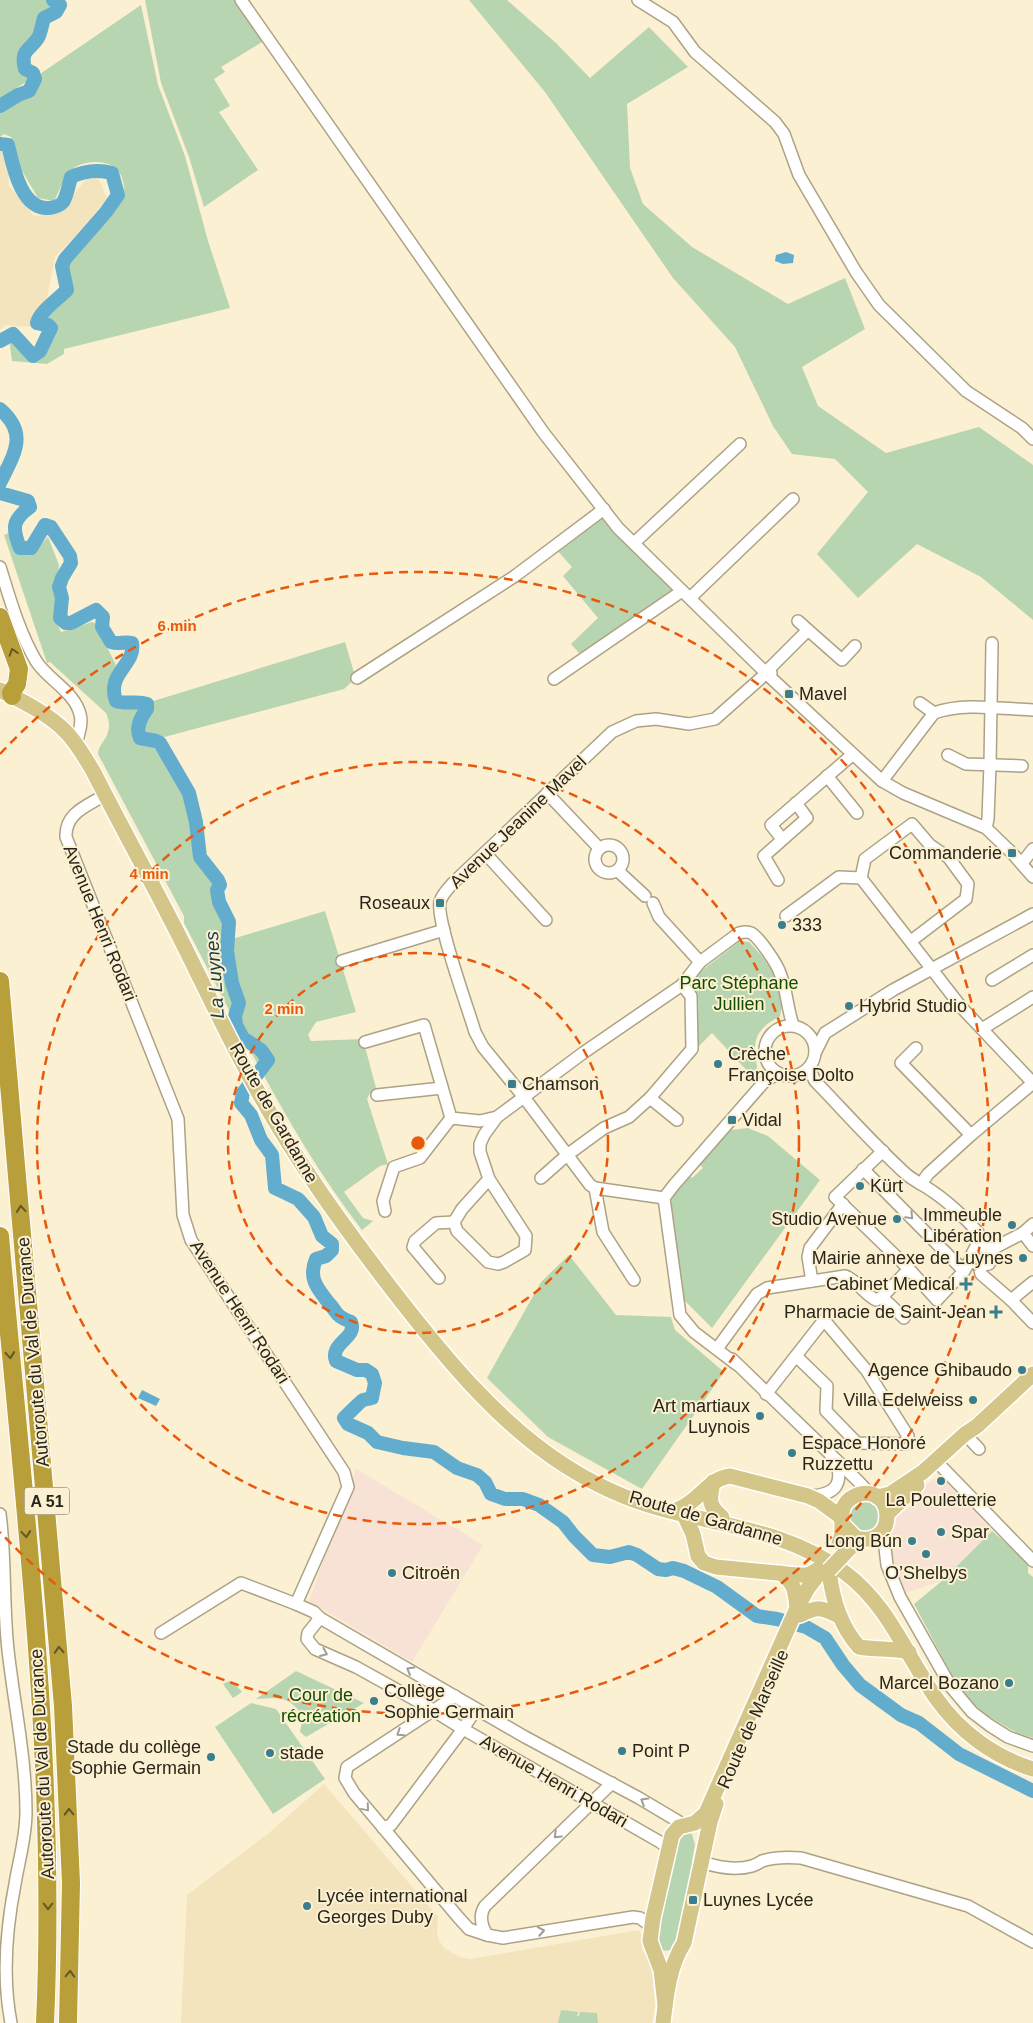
<svg xmlns="http://www.w3.org/2000/svg" width="1033" height="2023" viewBox="0 0 1033 2023" font-family="Helvetica,sans-serif">
<rect width="100%" height="100%" fill="#fbf0d1"/>
<g fill="#f8e1d5">
<path d="M356,1469L483,1545L412,1662L309,1601Z"/>
<path d="M940,1475L992,1531L943,1580L906,1593L889,1550V1536L897,1517L909,1508L910,1496Z"/>
</g>
<g fill="#f3e4be">
<path d="M0,152L7,153L9,186L34,216L59,213L86,179L98,178L107,198L80,231L55,257L41,328L5,325L0,330Z"/>
<path d="M324,1784L438,1917L437,1933L439,1940L444,1948L460,1957L470,1959L639,1930L642,1937V1949L652,1965L655,2006L652,2023H181L187,1895L269,1833Z"/>
</g>
<g fill="#b8d5b2">
<path d="M0,0H49L58,5L54,11L43,17L35,38L22,52V67L33,75L32,78L0,99Z"/>
<path d="M145,0H240L267,39L221,67L225,72L214,79L230,106L219,112L258,170L204,207L189,157L161,83Z"/>
<path d="M469,0H507L556,43L590,78L649,27L688,67L627,104L630,168L643,204L692,247L788,304L845,278L865,329L802,367L818,406L886,453L979,427L1033,465V620L981,577L917,544L858,598L817,554L868,492L835,459L792,454L773,426L735,347L673,278L545,92Z"/>
<path d="M141,5L158,85L185,156L208,241L230,308L64,349V354L47,364L12,361L9,338L11,336C21,340 25,355 36,357L40,355L54,326L51,323L40,322L39,318C49,308 72,299 68,282C67,275 63,270 65,262L124,198C126,176 118,162 95,162C89,162 80,164 75,167C65,174 60,190 54,201L38,198L21,169L11,137L4,134L0,137V109C5,106 11,100 17,98C28,94 36,90 37,76Z"/>
<path d="M602,518L675,589L583,655L580,654L571,644L598,618L563,576L572,567L556,549Z"/>
<path d="M11,532C14,544 19,553 32,554L48,537L59,565L54,616L61,632L92,622L95,623L116,665C109,677 107,688 111,701L121,706L143,704L146,707L138,718L136,737L138,739L157,744L186,792L196,831L198,855L201,864L217,883L216,893L220,890L221,904L229,918V940L325,911L356,1012L316,1022L308,1035L311,1041L363,1039L377,1092L370,1093L367,1099L388,1164L380,1166L344,1192L363,1218L373,1221L362,1230C291,1138 238,1026 184,923V916L98,754C98,741 116,736 106,713L50,662L47,663L4,535Z"/>
<path d="M345,642L355,676L354,680L344,689L157,739L140,735V721L149,708L147,703Z"/>
<path d="M740,941L749,942C768,962 788,986 780,1016C764,1025 754,1033 755,1052C755,1058 757,1063 757,1068L751,1075L712,1033L696,1049C697,1032 699,1013 698,996C697,986 688,987 696,975Z"/>
<path d="M748,1128L768,1136L820,1180L712,1328L683,1299L673,1228L671,1197L689,1175L692,1178L703,1168L699,1164L731,1130Z"/>
<path d="M569,1255L616,1315L671,1317L675,1330L724,1372L642,1489L548,1437L487,1378L541,1282Z"/>
<circle cx="864" cy="1516" r="15"/>
<path d="M992,1531L1028,1562V1573L1033,1577V1738L1017,1733L988,1716L963,1696L914,1604L943,1580Z"/>
<path d="M296,1671L364,1703L306,1737L300,1732L303,1716C288,1695 280,1698 256,1699Z"/>
<path d="M229,1681L235,1684L242,1692L233,1698L223,1684Z"/>
<path d="M251,1703L276,1709L325,1779L273,1814L215,1727Z"/>
<path d="M687,1831L692,1834L695,1845L692,1861V1879L678,1943L672,1950L662,1951L658,1948L655,1936L676,1835Z"/>
<path d="M561,2010L578,2012L577,2016H579L580,2012L597,2013L598,2023H558Z"/>
</g>
<g fill="#62accd">
<path d="M786,252L794,255L793,263L783,264L775,261L776,255Z"/>
<path d="M142,1390L160,1399L156,1406L138,1398Z"/>
</g>
<g fill="none" stroke-linecap="round" stroke-linejoin="round">
<g stroke="#62accd" stroke-width="14">
<path d="M0,106L18,95L29,91L35,79L33,73L25,69C20,50 29,51 38,38C41,33 42,24 44,18L56,12L60,5L53,0"/>
<path d="M0,144L8,145C13,166 21,210 49,208C54,207 59,207 63,202C67,196 69,184 71,177C84,171 98,169 112,173L118,195L106,212L65,259L62,266L67,290C58,299 39,312 37,323L48,325L51,328L40,351L33,356L13,334L0,341"/>
<path d="M0,409C29,434 14,454 0,483"/>
<path d="M0,491V493L28,501L30,507C12,520 12,528 20,548H31L45,525L51,527L70,556L71,563L62,578L59,587L62,598L60,618L66,623H71L96,610L103,617L102,627L111,642C119,645 124,641 132,643C136,665 106,673 116,701C127,705 137,700 147,704V709C141,717 135,727 140,738L156,741L160,743L189,793L196,822L200,857L218,880L220,885L217,890L219,902L229,922L227,951L232,983L239,1003L235,1016L236,1025L243,1038L261,1050L268,1060L243,1093L241,1103L251,1115L261,1140L272,1155L275,1188L298,1199L314,1217L322,1236L332,1244V1250L326,1256L316,1259C308,1278 317,1288 328,1302C339,1314 334,1315 351,1322C358,1338 329,1343 336,1361L357,1370H366L372,1374L375,1383L372,1398C371,1398 364,1400 363,1400C361,1401 345,1417 344,1418L348,1424L368,1433L377,1442L403,1448L434,1452L457,1468L477,1475L485,1482L491,1494L505,1499H523L539,1505L563,1522L574,1536L593,1555L610,1557L629,1552L637,1555L658,1569L666,1570L673,1568L684,1571L717,1587L757,1616L777,1619L806,1627L825,1638L843,1665L860,1685L901,1715L919,1723L959,1754L1033,1791"/>
</g>
<g stroke="#ada285" stroke-width="14">
<g id="minor">
<path d="M241,0L543,432L618,528L762,669"/>
<path d="M638,0L673,22L695,52L775,122L784,134L799,175L856,272L879,305L966,391L1022,428L1033,439"/>
<path d="M634,543L740,444"/>
<path d="M0,567C10,599 19,632 36,661C48,680 74,691 80,714C83,724 78,735 76,745"/>
<path d="M690,598L793,499"/>
<path d="M808,630L842,660L855,646"/>
<path d="M769,669L771,673L770,677L882,781L903,793L986,828L1012,853L1033,877"/>
<path d="M769,669L808,630L798,621"/>
<path d="M357,678L515,576L604,509"/>
<path d="M554,679L682,591"/>
<path d="M920,703L934,713"/>
<path d="M948,755L966,764L1022,766"/>
<path d="M827,776L857,813"/>
<path d="M882,781L934,713C964,702 1001,709 1033,710"/>
<path d="M547,793L599,848"/>
<path d="M105,795C87,806 65,813 66,837L178,1119L183,1215L191,1240L344,1472L348,1487L296,1604L241,1583L161,1633"/>
<path d="M986,828L988,819L990,765L992,643"/>
<path d="M782,839L771,825L852,755"/>
<circle cx="609" cy="859" r="14"/>
<path d="M485,853L546,920"/>
<path d="M1022,863L1033,849"/>
<path d="M618,871L645,896"/>
<path d="M861,878L962,1008L1033,1083L971,1135L928,1174L921,1184"/>
<path d="M861,878L865,859L912,824L930,845L949,858L968,884L966,899L911,941"/>
<path d="M778,880L764,856L807,818L796,803"/>
<path d="M653,903L659,917L700,962"/>
<path d="M786,916L839,877L861,878"/>
<path d="M342,961L444,930"/>
<path d="M992,980L1033,955"/>
<circle cx="790" cy="1051" r="25"/>
<path d="M982,1029L1033,997"/>
<path d="M365,1042L424,1025L451,1118L480,1121L497,1117L583,1053L682,985L700,962L739,933C743,932 747,931 751,933C759,937 777,964 780,973C787,990 787,1008 793,1025"/>
<path d="M916,1048L901,1063L971,1135"/>
<path d="M815,1053L825,1033L893,990L1033,914"/>
<path d="M809,1068L815,1081C845,1112 874,1145 906,1174C914,1181 924,1185 932,1191C947,1201 982,1231 987,1248"/>
<path d="M377,1095L442,1088"/>
<path d="M650,1098L677,1120"/>
<path d="M883,1151L835,1197L909,1269L937,1300L964,1271L972,1257"/>
<path d="M863,1169L964,1271"/>
<path d="M541,1178L567,1155L604,1128L629,1117L650,1098L692,1049L691,996L682,985"/>
<path d="M489,1179L462,1209L454,1222L457,1231L488,1262L498,1264L504,1262L525,1250L526,1236L489,1179L480,1152V1144L484,1135L497,1117"/>
<path d="M595,1188L603,1232L634,1280"/>
<path d="M664,1198L595,1188L590,1185L523,1096L483,1047L475,1032C468,1008 436,921 440,902C442,894 448,889 453,883L612,732L636,721L656,719L689,724L715,719L761,678"/>
<path d="M385,1211L383,1201L394,1167L420,1158L451,1118"/>
<path d="M1023,1233L1033,1246"/>
<path d="M977,1248L984,1246L990,1250L992,1257L989,1264L979,1266L973,1261L972,1254L981,1237"/>
<path d="M990,1250L1023,1233L1033,1224"/>
<path d="M979,1266L981,1274L1011,1300L1033,1323"/>
<path d="M439,1278L413,1247L415,1241L436,1223L454,1222"/>
<path d="M812,1281L808,1257L810,1248L843,1204"/>
<path d="M882,1297L904,1318"/>
<path d="M1011,1300L1033,1282"/>
<path d="M719,1346L757,1294L767,1288L845,1276C857,1280 864,1294 876,1300L882,1297L909,1269"/>
<path d="M732,1359L858,1481L870,1494"/>
<path d="M736,1364L694,1332L680,1315L664,1198L674,1185L764,1082L778,1073"/>
<path d="M766,1394L824,1320L867,1371L908,1436L904,1444L857,1443L826,1411L827,1386L796,1356"/>
<path d="M965,1434L979,1449"/>
<path d="M936,1461L1033,1561"/>
<path d="M809,1496C835,1495 844,1485 836,1460"/>
<path d="M0,1514C6,1559 3,1605 8,1650C14,1704 26,1758 26,1812C26,1837 19,1860 15,1884C6,1930 2,1976 11,2023"/>
<path d="M883,1531L887,1565L900,1597L951,1687L972,1712L989,1725L1008,1737L1033,1746"/>
<path d="M296,1604L314,1612L320,1618L525,1737L639,1798L686,1826"/>
<path d="M320,1618L308,1633L307,1639L315,1649L356,1667L428,1707L463,1729L660,1842L668,1848"/>
<path d="M455,1696L347,1767L345,1778L354,1793L458,1917L469,1929L487,1935"/>
<path d="M612,1783L485,1906C479,1915 481,1925 487,1935L503,1938L633,1917L640,1918L652,1927"/>
<path d="M383,1828L391,1825L463,1729L476,1709"/>
<path d="M702,1862C717,1867 735,1871 752,1866C755,1865 759,1863 762,1861C775,1857 788,1857 801,1858L968,1906L1033,1942"/>
</g>
</g>
<g stroke="#fff" stroke-width="18">
<g id="major">
<path d="M0,690C22,701 49,714 66,732C77,743 85,758 93,771C120,824 149,877 176,930C203,983 228,1038 257,1090C296,1161 344,1227 394,1292C442,1354 497,1422 564,1465C592,1483 623,1498 655,1507C721,1526 786,1530 844,1572C888,1604 906,1655 936,1698C960,1732 994,1757 1033,1769"/>
<path d="M713,1482C710,1499 707,1505 722,1517"/>
<path d="M877,1497L890,1494L923,1472L965,1434L977,1426L1033,1374"/>
<path d="M678,1509C699,1502 707,1479 730,1476L808,1496L819,1501L841,1517"/>
<path d="M888,1513L917,1485"/>
<path d="M684,1515L693,1534L698,1556L704,1563L716,1567L797,1575H808L822,1567"/>
<path d="M839,1543C846,1529 838,1517 844,1506C847,1500 853,1496 860,1494C896,1486 897,1549 856,1538L844,1526"/>
<path d="M829,1570C832,1598 840,1626 859,1647C876,1650 892,1648 909,1652"/>
<path d="M781,1573C795,1584 795,1590 797,1608"/>
<path d="M800,1615C818,1606 821,1607 839,1616"/>
<path d="M665,2005L661,1970L650,1941L653,1918L672,1835L679,1827L695,1823L706,1813L797,1608L808,1588L824,1567"/>
<path d="M663,2023C666,1997 669,1966 684,1943L710,1822L716,1804"/>
</g>
</g>
<g stroke="#fff" stroke-width="20">
<g id="highway">
<path d="M0,617L19,669L17,684L11,693L12,696"/>
<path d="M0,981L63,1706L71,1883L68,2023"/>
<path d="M0,1236C23,1497 57,1760 45,2023"/>
</g>
</g>
<use href="#minor" stroke="#fff" stroke-width="11"/>
<use href="#major" stroke="#d4c588" stroke-width="15"/>
<use href="#highway" stroke="#b89f39" stroke-width="18"/>
<g stroke="#fff" stroke-width="18" stroke-linecap="butt">
<path id="major-bridge" d="M829,1570L849,1549"/>
</g>
<use href="#major-bridge" stroke="#d4c588" stroke-width="15"/>
</g>
<defs><path id="oneway-chevron" d="M-2-3.5L2.5 0L-2 3.5" fill="none" stroke-width="1.6" stroke-linecap="round" stroke-linejoin="round" transform="scale(1.25)"/></defs>
<g stroke="#635626">
<use href="#oneway-chevron" transform="translate(13 652) rotate(-108)"/>
<use href="#oneway-chevron" transform="translate(21 1209) rotate(-95)"/>
<use href="#oneway-chevron" transform="translate(10 1355) rotate(85)"/>
<use href="#oneway-chevron" transform="translate(26 1534) rotate(85)"/>
<use href="#oneway-chevron" transform="translate(59 1650) rotate(-94)"/>
<use href="#oneway-chevron" transform="translate(69 1812) rotate(-92)"/>
<use href="#oneway-chevron" transform="translate(48 1906) rotate(90)"/>
<use href="#oneway-chevron" transform="translate(70 1974) rotate(-88)"/>
</g>
<g stroke="#9f9d98">
<use href="#oneway-chevron" transform="translate(910 1216) rotate(46)"/>
<use href="#oneway-chevron" transform="translate(324 1653) rotate(24)"/>
<use href="#oneway-chevron" transform="translate(410 1670) rotate(-150)"/>
<use href="#oneway-chevron" transform="translate(400 1733) rotate(147)"/>
<use href="#oneway-chevron" transform="translate(644 1801) rotate(-149)"/>
<use href="#oneway-chevron" transform="translate(366 1808) rotate(50)"/>
<use href="#oneway-chevron" transform="translate(557 1835) rotate(136)"/>
<use href="#oneway-chevron" transform="translate(541 1931) rotate(-10)"/>
</g>
<g fill="none" stroke="#e8590c" stroke-width="2.5" stroke-dasharray="9 6">
<circle cx="418" cy="1143" r="190"/>
<circle cx="418" cy="1143" r="381"/>
<path d="M0 754A571 571 0 1 1 0 1532"/>
</g>
<g fill="#3a7d8d" stroke="#fbf0d1" stroke-width="2">
<rect x="784" y="689" width="10" height="10" rx="2.5"/>
<rect x="1007" y="848" width="10" height="10" rx="2.5"/>
<rect x="435" y="898" width="10" height="10" rx="2.5"/>
<circle cx="782" cy="925" r="5"/>
<circle cx="849" cy="1006" r="5"/>
<circle cx="718" cy="1064" r="5"/>
<rect x="507" y="1079" width="10" height="10" rx="2.5"/>
<rect x="727" y="1115" width="10" height="10" rx="2.5"/>
<circle cx="860" cy="1186" r="5"/>
<circle cx="897" cy="1219" r="5"/>
<circle cx="1012" cy="1225" r="5"/>
<circle cx="1023" cy="1258" r="5"/>
<path d="M963.5 1276.5h5v5h5v5h-5v5h-5v-5h-5v-5h5z"/>
<path d="M993.5 1304.5h5v5h5v5h-5v5h-5v-5h-5v-5h5z"/>
<circle cx="1022" cy="1370" r="5"/>
<circle cx="973" cy="1400" r="5"/>
<circle cx="760" cy="1416" r="5"/>
<circle cx="792" cy="1453" r="5"/>
<circle cx="941" cy="1481" r="5"/>
<circle cx="941" cy="1532" r="5"/>
<circle cx="912" cy="1541" r="5"/>
<circle cx="926" cy="1554" r="5"/>
<circle cx="392" cy="1573" r="5"/>
<circle cx="1009" cy="1683" r="5"/>
<circle cx="374" cy="1701" r="5"/>
<circle cx="622" cy="1751" r="5"/>
<circle cx="270" cy="1753" r="5"/>
<circle cx="211" cy="1757" r="5"/>
<rect x="688" y="1895" width="10" height="10" rx="2.5"/>
<circle cx="307" cy="1906" r="5"/>
</g>
<g text-anchor="middle" stroke-width="4" stroke-linejoin="round" paint-order="stroke">
<rect fill="#fbf0d1" stroke="#696251" stroke-width="1" x="24.5" y="1487.5" width="45" height="27" rx="4"/>
<g font-size="16" font-weight="bold" fill="#2a251a">
<text x="47" y="1507">A 51</text>
</g>
<g font-size="18" fill="#2a251a" stroke="#fbf0d1" text-anchor="start">
<text x="799" y="700">Mavel</text>
<text x="1002" y="859" text-anchor="end">Commanderie</text>
<text x="430" y="909" text-anchor="end">Roseaux</text>
<text x="792" y="931">333</text>
<text x="859" y="1012">Hybrid Studio</text>
<text x="728" y="1060">Crèche<tspan x="728" dy="21">Françoise Dolto</tspan></text>
<text x="522" y="1090">Chamson</text>
<text x="742" y="1126">Vidal</text>
<text x="870" y="1192">Kürt</text>
<text x="1002" y="1221" text-anchor="end">Immeuble<tspan x="1002" dy="21">Libération</tspan></text>
<text x="887" y="1225" text-anchor="end">Studio Avenue</text>
<text x="1013" y="1264" text-anchor="end">Mairie annexe de Luynes</text>
<text x="955" y="1290" text-anchor="end">Cabinet Medical</text>
<text x="986" y="1318" text-anchor="end">Pharmacie de Saint-Jean</text>
<text x="1012" y="1376" text-anchor="end">Agence Ghibaudo</text>
<text x="963" y="1406" text-anchor="end">Villa Edelweiss</text>
<text x="750" y="1412" text-anchor="end">Art martiaux<tspan x="750" dy="21">Luynois</tspan></text>
<text x="802" y="1449">Espace Honoré<tspan x="802" dy="21">Ruzzettu</tspan></text>
<text x="941" y="1506" text-anchor="middle">La Pouletterie</text>
<text x="951" y="1538">Spar</text>
<text x="902" y="1547" text-anchor="end">Long Bún</text>
<text x="402" y="1579">Citroën</text>
<text x="926" y="1579" text-anchor="middle">O’Shelbys</text>
<text x="999" y="1689" text-anchor="end">Marcel Bozano</text>
<text x="384" y="1697">Collège<tspan x="384" dy="21">Sophie Germain</tspan></text>
<text x="201" y="1753" text-anchor="end">Stade du collège<tspan x="201" dy="21">Sophie Germain</tspan></text>
<text x="632" y="1757">Point P</text>
<text x="280" y="1759">stade</text>
<text x="317" y="1902">Lycée international<tspan x="317" dy="21">Georges Duby</tspan></text>
<text x="703" y="1906">Luynes Lycée</text>
</g>
<g font-size="18" fill="#2a251a" stroke="#fbf0d1">
<text transform="translate(518 822) rotate(-44)" y="6">Avenue Jeanine Mavel</text>
<text transform="translate(100 923) rotate(68)" y="6">Avenue Henri Rodari</text>
<text transform="translate(274 1113) rotate(60)" y="6">Route de Gardanne</text>
<text transform="translate(240 1312) rotate(57)" y="6">Avenue Henri Rodari</text>
<text transform="translate(33 1352) rotate(-95)" y="6">Autoroute du Val de Durance</text>
<text transform="translate(706 1518) rotate(16)" y="6">Route de Gardanne</text>
<text transform="translate(753 1719) rotate(-66)" y="6">Route de Marseille</text>
<text transform="translate(42 1764) rotate(-93)" y="6">Autoroute du Val de Durance</text>
<text transform="translate(554 1781) rotate(30)" y="6">Avenue Henri Rodari</text>
</g>
<g font-size="18" fill="#134d00" stroke="#fbf0d1">
<text x="739" y="989">Parc Stéphane<tspan x="739" dy="21">Jullien</tspan></text>
<text x="321" y="1701">Cour de<tspan x="321" dy="21">récréation</tspan></text>
</g>
<g font-size="19" font-style="italic" fill="#1a3c4a" stroke="#fbf0d1">
<text transform="translate(214 975) rotate(-94)" y="7">La Luynes</text>
</g>
</g>
<circle cx="418" cy="1143" r="8" fill="#e8590c" stroke="#fbf0d1" stroke-width="2.5"/>
<g font-size="15" text-anchor="middle" font-weight="bold" fill="#e8590c" stroke="#fbf0d1" stroke-width="4" stroke-linejoin="round" paint-order="stroke">
<text x="177" y="631">6 min</text>
<text x="149" y="879">4 min</text>
<text x="284" y="1014">2 min</text>
</g>
</svg>
